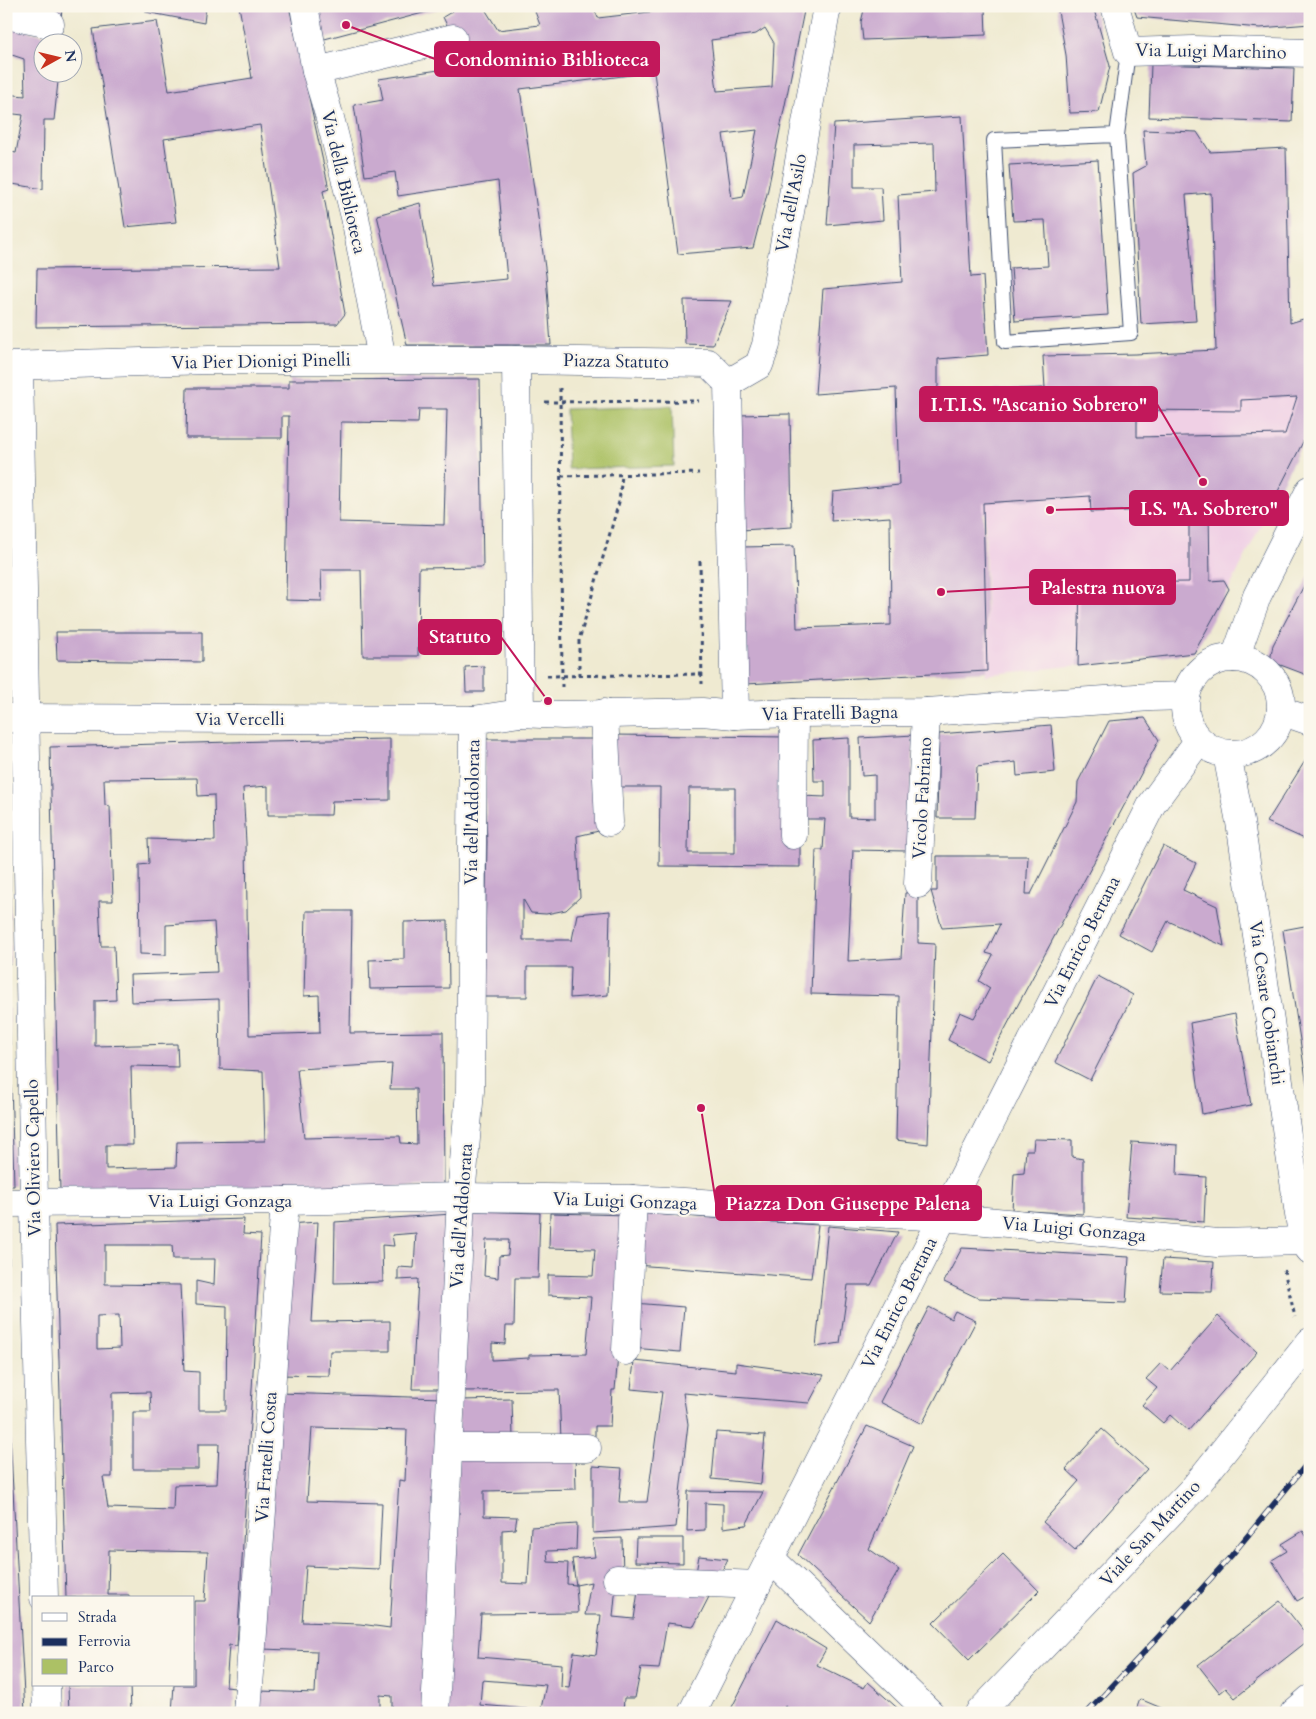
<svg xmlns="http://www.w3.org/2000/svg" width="1316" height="1719" viewBox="0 0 1316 1719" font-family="Cardo,serif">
<rect width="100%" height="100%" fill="#fbf7ec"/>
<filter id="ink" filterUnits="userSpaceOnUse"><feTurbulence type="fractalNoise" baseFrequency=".02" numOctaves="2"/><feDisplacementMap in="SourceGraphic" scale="10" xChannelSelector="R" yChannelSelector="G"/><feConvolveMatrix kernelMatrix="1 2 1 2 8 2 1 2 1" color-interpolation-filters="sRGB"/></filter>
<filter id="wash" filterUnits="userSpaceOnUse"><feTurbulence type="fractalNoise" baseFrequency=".0096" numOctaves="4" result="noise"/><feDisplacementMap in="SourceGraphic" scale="20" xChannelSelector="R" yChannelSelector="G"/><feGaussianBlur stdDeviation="1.12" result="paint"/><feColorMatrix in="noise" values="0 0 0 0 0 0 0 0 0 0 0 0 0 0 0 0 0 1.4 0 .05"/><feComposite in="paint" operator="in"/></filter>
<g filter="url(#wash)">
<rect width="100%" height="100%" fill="#efead1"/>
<path fill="#f0d0e5" d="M1310,347L1270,507L1229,589L1194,653L985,675L987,671L985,513L831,521L833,492L899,485L896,388L938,386L937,393L1044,388L1043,356Z"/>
<path fill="#acc165" stroke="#647862" d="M672,406L674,466L568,469L566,409Z"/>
<g id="blocks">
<g fill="#caaacf" fill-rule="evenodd">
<path d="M6,6H62L61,22Z"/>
<path d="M147,6H206L204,23L146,12Z"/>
<path d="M239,6H289L329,189L323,191L345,314L337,324L36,327L37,269L280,267L260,125L164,139L176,222L125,227L93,29L157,21L169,91L252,78Z"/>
<path d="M311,6H438V9L317,41Z"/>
<path d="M451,6H483L498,30L540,25L533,6H593L598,18L675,9V6H805L767,194L753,248L678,254L654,72L520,89L546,275L551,345H407L377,215L420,203L434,286L507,279L498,181L398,196L395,172L365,176L354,105L383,100L379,79L452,68L457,62L453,38L443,17L453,11ZM765,28L774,43L772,87L717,91L711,40L756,34ZM757,130L743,197L732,199L723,134Z"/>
<path d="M865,6H890L891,9L931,11L930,6H949L947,11L985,8L986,35L863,40L861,22Z"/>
<path d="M1057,6H1093L1110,66L1099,112L1070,113L1066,55Z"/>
<path d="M1133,6H1310V24L1260,28L1137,17Z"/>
<path d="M6,25L63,41L62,42H42V72H59L54,120H44L43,189L6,183V151L16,153L23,115L6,113V94L25,96L24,59L6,53Z"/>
<path d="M1151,64L1294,68L1292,122L1149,117Z"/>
<path d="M962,116L971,277L983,276L988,355L938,359V386L936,393L1045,388L1043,356L1135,354L1216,350L1211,193L1186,195L1196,321L1141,324L1133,173L1146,166L1143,130L1197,132L1210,152L1286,148L1290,323L1310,317V428L1270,507L1209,509L1210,581L1224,580L1229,589L1194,653L1078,666L1080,583L1189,582V509L1091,512L1090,496L983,503L987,671L746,684L742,547L794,546L797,628L891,625L890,517L831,521L833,492L899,485L896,388L815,394L823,289L902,282L898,195L935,192L934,143L854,145V187H881L883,220L827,225L834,124ZM1297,397L1285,434L1137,437V410L1241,411V400Z"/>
<path d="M1098,160L1108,315L1015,321L1011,268L1048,266L1045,220L1013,221L1009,165Z"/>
<path d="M684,300L732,301L713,345L685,344Z"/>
<path d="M480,379L483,567L419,568L418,656H363L361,570H321L322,601L286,600L289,416H282V438H186L187,388H289V380ZM419,409H447L444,525L339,522L341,422L418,423Z"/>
<path d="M790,414L792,527L741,530L737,415Z"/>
<path d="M1310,574V669L1307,675L1270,661L1273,645Z"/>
<path d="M56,632H202V662L57,660Z"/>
<path d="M484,666V692H466L465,667Z"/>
<path d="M1145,718L1159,740L988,1061L948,1040L960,1012L974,1018L990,988L979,981L993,955L986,953L1000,924L942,928L931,891H937V856H1028L1026,894H1031L1077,802L1078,782L1109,721Z"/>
<path d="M1051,725L1055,772L1017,776L1016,762L977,767L975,818H937L939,734Z"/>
<path d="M612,735L788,737L800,837V867L659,866L660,787H612ZM689,788H735V853H688Z"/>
<path d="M914,735L908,851L853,850L848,961L901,958L905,893L918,892V943L935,944L928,1144L896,1140L899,996L811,994L816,850H823L825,819H801V796L825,797V781H814L813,740L849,738V817L875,818V775L862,776L860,738Z"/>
<path d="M390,739V800L332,801L331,815H268V786L243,788L246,843L249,1035L320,1033L319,995L304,996L306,911H352L350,1033L443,1032L444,1186L60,1192L50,747L267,741ZM197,778L198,796L214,795L215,841L148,839L149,864L139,865L140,954L166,955V925L214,922L217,972L130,975L131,1002L219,999L220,1069L263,1071L265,1141L177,1142L176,1167L106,1169V1145H133L131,1066L178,1067L177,1044L95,1046V1001L116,1000L114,946H101L99,901H113L110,806L105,805L104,779ZM392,1064L390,1089H416L417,1144L401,1143L400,1136L304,1138L297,1069Z"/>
<path d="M483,739H599L603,830L577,836L580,897L566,910L546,914L531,913L523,899V940H572L577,914L610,911L608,995L570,998L571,967H527V997H484L487,842Z"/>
<path d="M1310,753V839L1309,841L1267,822Z"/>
<path d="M1163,846L1196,863L1183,890L1217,906L1224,946L1168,921L1152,952L1119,934Z"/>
<rect x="6" y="873" width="4" height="91"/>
<path d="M448,921L449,988L370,989L369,960L404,959V922Z"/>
<path d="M1310,925V1098H1309L1283,930Z"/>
<path d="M1098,976L1133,995L1090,1080L1055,1062Z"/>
<path d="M6,1009H9L14,1186H6Z"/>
<path d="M1235,1014L1251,1105L1202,1114L1190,1023Z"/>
<path d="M1034,1139L1072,1140V1157L1083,1159V1214L1012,1210L1014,1174L1024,1173L1026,1150H1033Z"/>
<path d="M1132,1142L1178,1145L1177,1175L1206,1177L1204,1222L1126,1217Z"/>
<path d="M466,1211L540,1213L538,1278H515L514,1326H506L505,1344L492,1343V1360L529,1358V1355L586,1354L591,1297L548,1295V1275L593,1276L595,1249L549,1248L550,1213L628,1215L618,1355L615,1390H612L610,1426H595V1438L561,1439L559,1390L459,1391ZM486,1240H509L508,1255L499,1256L498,1278L484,1276Z"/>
<path d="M637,1213L818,1225L811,1278L635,1265Z"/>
<path d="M452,1214L443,1389H412L418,1279L398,1280V1267L414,1268L416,1233L392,1235L394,1246L382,1245L383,1282L334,1283L335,1222Z"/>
<path d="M244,1219L243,1234L261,1235L237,1646L229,1645L226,1687L235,1688L233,1713H172L174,1685H194V1601H205L208,1552L109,1550L108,1595H129V1598H66L55,1225ZM105,1245H172L173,1259H215L214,1285L196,1281V1304L227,1306L226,1410H199V1372L184,1371L180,1285L105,1284ZM119,1315L120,1348L97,1349V1316ZM150,1392L151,1412H133V1469H198V1444H219L217,1484L174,1485L173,1510L108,1508L103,1477H112V1393Z"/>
<path d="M6,1222H8L9,1264H6Z"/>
<path d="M318,1222L312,1322L390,1321V1351H330L329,1376L279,1375L288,1224Z"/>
<path d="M828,1226L898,1232L871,1285H848L840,1343L816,1347Z"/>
<path d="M962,1248L1129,1257L1126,1303L978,1298L944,1282Z"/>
<path d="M1163,1259L1214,1262L1212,1292L1160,1291Z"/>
<path d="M634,1303L684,1307L680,1352L632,1348Z"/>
<path d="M929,1307L951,1319L955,1311L976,1321L922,1424L880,1402Z"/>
<path d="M1218,1316L1257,1352L1188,1431L1170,1415L1163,1423L1142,1405L1157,1388L1146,1379L1161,1363L1170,1371Z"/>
<path d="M634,1361L736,1371V1363L824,1375L809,1403L683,1393L688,1424L676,1527L593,1533V1466L622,1468L619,1502H647L662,1392L631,1389Z"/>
<path d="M278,1393L443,1398L428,1713H392V1696L380,1695V1713H259L260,1691L315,1693L317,1651L262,1649ZM312,1428L407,1430L405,1481L399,1480L390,1628L360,1624L302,1622L306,1566L379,1569L382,1503L307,1501Z"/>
<path d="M6,1397H8L25,1713H6Z"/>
<path d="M512,1399L513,1439L458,1440L459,1400Z"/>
<path d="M867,1426L913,1446L869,1549L899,1570L869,1621L798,1555Z"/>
<path d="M1102,1429L1147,1469L1075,1550L1043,1522L1079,1481L1066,1469Z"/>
<path d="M716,1432L765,1435L761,1484L712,1479Z"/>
<path d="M459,1454H575L576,1489L484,1491V1516L517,1517L515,1529L502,1530V1583L528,1584L531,1527L577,1524L576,1550L547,1551L548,1562L568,1563L567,1584L576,1585L578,1613L481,1614L478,1657L562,1664L561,1687L569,1688L574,1652L596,1655L601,1615H585L591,1582L576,1585L572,1559L595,1557L592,1539L622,1538L623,1575L616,1585L613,1617L634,1619L639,1584L713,1589L694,1626L667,1623L659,1669L641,1668L635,1698H624L623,1713H540L546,1685L482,1680L480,1705L527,1709V1713H445Z"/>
<path d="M688,1491L763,1492L746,1525L723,1528V1504L705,1503V1530L687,1531Z"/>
<path d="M1303,1531L1310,1542V1570L1306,1573L1310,1579V1594L1297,1601L1272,1560L1287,1551L1282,1544Z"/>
<path d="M636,1538H683V1563L635,1562Z"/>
<path d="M1003,1554L1039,1591L969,1660L933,1623Z"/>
<path d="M699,1556L728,1559L718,1578H695Z"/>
<path d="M1280,1601L1310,1639L1235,1698L1226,1688L1220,1693L1198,1665Z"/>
<path d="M777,1619L826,1649L817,1665L864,1688L868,1682L903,1713H796L785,1706L781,1713H729Z"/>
<path d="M68,1685H130L131,1713H69Z"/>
<path d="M1140,1699L1173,1713H1135Z"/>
</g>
</g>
</g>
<g filter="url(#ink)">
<use href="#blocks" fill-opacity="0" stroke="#3b4b6f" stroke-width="1"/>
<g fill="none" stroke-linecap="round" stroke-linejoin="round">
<g stroke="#3b4b6f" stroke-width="16">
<path id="service" d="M1117,135L994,140L1005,342L1131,333L1117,135L1128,52"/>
</g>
<g stroke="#3b4b6f" stroke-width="29">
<g id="minor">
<path d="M304,6L316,71L330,118L355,217L382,359"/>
<path d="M1115,6L1128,52L1193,50L1310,53"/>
<path d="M6,15L50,24"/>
<path d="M316,71L453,38"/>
<path d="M516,360L520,713"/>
<path d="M6,366L209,360H516L708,363L728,383L735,715"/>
<path d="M19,366L34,1203L44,1598"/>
<path d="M728,383L759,365L766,345L826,12L829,6"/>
<path d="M1235,658L1257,596L1310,490"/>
<circle cx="1233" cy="706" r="48"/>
<path d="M1281,711L1310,721"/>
<path d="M604,713L609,822"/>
<path d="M6,718L473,720L520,713L563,715L702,712L735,715L794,713L926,712L1151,697L1186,696"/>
<path d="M1227,754L1240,822L1303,1241L1310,1250"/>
<path d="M793,835L794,713"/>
<path d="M918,884L926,712"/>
<path d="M6,1203L285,1201L461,1197L633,1199L943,1217L1217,1243L1303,1241"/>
<path d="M626,1351L633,1199"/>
<path d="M449,1448H587"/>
<path d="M770,1558L930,1713"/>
<path d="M617,1579L757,1585"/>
<path d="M46,1685L47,1713"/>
<path d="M247,1713L285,1201"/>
<path d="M435,1713L461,1197L470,1091L473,720"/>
<path d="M692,1713L1152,804L1199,740"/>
<path d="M1294,1713L1310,1699"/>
</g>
</g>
<g stroke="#3b4b6f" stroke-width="29">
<path id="secondary" d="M979,1713L1194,1488L1310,1342"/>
</g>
<g stroke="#3b4b6f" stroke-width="3" stroke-dasharray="4 4" stroke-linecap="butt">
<path d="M560,388L562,687"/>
<path d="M545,402L699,401"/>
<path d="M561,476L699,473"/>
<path d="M700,561L702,684"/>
<path d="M547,676L703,674"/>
<path d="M579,676V640L619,502L622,475"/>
<path d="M1284,1270L1295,1317"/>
</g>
<use href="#service" stroke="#fff" stroke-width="14"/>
<use href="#minor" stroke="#fff" stroke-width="28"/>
<use href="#secondary" stroke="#fff" stroke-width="28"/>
<g stroke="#1b2f5e" stroke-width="5.5">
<path id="rail" d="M1087,1713L1161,1634L1231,1556L1310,1460"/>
</g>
<use href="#rail" stroke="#fbf7ec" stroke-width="4" stroke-dasharray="11" stroke-linecap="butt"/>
</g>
</g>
<g text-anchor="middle" stroke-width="4.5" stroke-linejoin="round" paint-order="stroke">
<g font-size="18" fill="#1b2f5e" stroke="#fbf7ec">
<text transform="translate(1211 51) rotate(1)" y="6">Via Luigi Marchino</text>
<text transform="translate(344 182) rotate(77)" y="6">Via della Biblioteca</text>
<text transform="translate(791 203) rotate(-79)" y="6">Via dell'Asilo</text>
<text transform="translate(261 361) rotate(-1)" y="6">Via Pier Dionigi Pinelli</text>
<text transform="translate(616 361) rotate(1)" y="6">Piazza Statuto</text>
<text transform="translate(830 713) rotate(-1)" y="6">Via Fratelli Bagna</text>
<text x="240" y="725">Via Vercelli</text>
<text transform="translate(922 798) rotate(-87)" y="6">Vicolo Fabriano</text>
<text transform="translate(472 812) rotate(-89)" y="6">Via dell'Addolorata</text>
<text transform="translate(1082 942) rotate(-63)" y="6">Via Enrico Bertana</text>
<text transform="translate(1267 1003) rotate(82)" y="6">Via Cesare Cobianchi</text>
<text transform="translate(33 1158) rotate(-91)" y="6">Via Oliviero Capello</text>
<text x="220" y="1207">Via Luigi Gonzaga</text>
<text transform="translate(625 1201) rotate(2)" y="6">Via Luigi Gonzaga</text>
<text transform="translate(461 1216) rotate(-86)" y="6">Via dell'Addolorata</text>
<text transform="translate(1074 1229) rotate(5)" y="6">Via Luigi Gonzaga</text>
<text transform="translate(899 1303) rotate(-63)" y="6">Via Enrico Bertana</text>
<text transform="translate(266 1457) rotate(-86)" y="6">Via Fratelli Costa</text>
<text transform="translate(1150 1533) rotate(-47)" y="6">Viale San Martino</text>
</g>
</g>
<path fill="none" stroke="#c2185b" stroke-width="2" d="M346 25L435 59M1203 482L1157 404M1050 510L1130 508M941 592L1030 587M548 701L501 637M701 1108L716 1203"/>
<g fill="#c2185b" stroke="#fbf7ec" stroke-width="2">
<circle cx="346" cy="25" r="5"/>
<circle cx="1203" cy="482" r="5"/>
<circle cx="1050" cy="510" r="5"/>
<circle cx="941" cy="592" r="5"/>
<circle cx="548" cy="701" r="5"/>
<circle cx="701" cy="1108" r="5"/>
</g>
<g fill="#c2185b" stroke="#c2185b" stroke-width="2">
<rect x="435" y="42" width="224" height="34" rx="5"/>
<rect x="920" y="387" width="237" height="34" rx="5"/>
<rect x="1130" y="491" width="158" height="34" rx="5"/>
<rect x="1030" y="570" width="145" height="34" rx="5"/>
<rect x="419" y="620" width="82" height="34" rx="5"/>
<rect x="716" y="1186" width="265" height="34" rx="5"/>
</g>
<g font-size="19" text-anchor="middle" font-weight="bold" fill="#fff">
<text x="547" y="66">Condominio Biblioteca</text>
<text x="1039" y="411">I.T.I.S. "Ascanio Sobrero"</text>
<text x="1209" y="515">I.S. "A. Sobrero"</text>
<text x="1103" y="594">Palestra nuova</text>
<text x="460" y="643">Statuto</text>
<text x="848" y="1210">Piazza Don Giuseppe Palena</text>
</g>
<rect width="1316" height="1719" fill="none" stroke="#fbf7ec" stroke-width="25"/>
<rect x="32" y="1596" width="162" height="90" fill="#fbf7ec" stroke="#a1a7b3"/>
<rect x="42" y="1613" width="25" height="8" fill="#ffffff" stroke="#a1a7b3"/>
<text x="78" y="1622" font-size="15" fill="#1b2f5e">Strada</text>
<rect x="42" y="1638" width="25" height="8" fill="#1b2f5e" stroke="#a1a7b3"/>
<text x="78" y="1646" font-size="15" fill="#1b2f5e">Ferrovia</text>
<rect x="42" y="1659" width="25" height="15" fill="#acc165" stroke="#a1a7b3"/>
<text x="78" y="1672" font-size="15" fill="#1b2f5e">Parco</text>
<g transform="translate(58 58) rotate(82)"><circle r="24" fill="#fbf7ec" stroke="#a1a7b3"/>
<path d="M0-4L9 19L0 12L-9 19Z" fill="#c8321e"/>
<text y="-8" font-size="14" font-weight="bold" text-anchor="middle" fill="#1b2f5e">N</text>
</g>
</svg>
